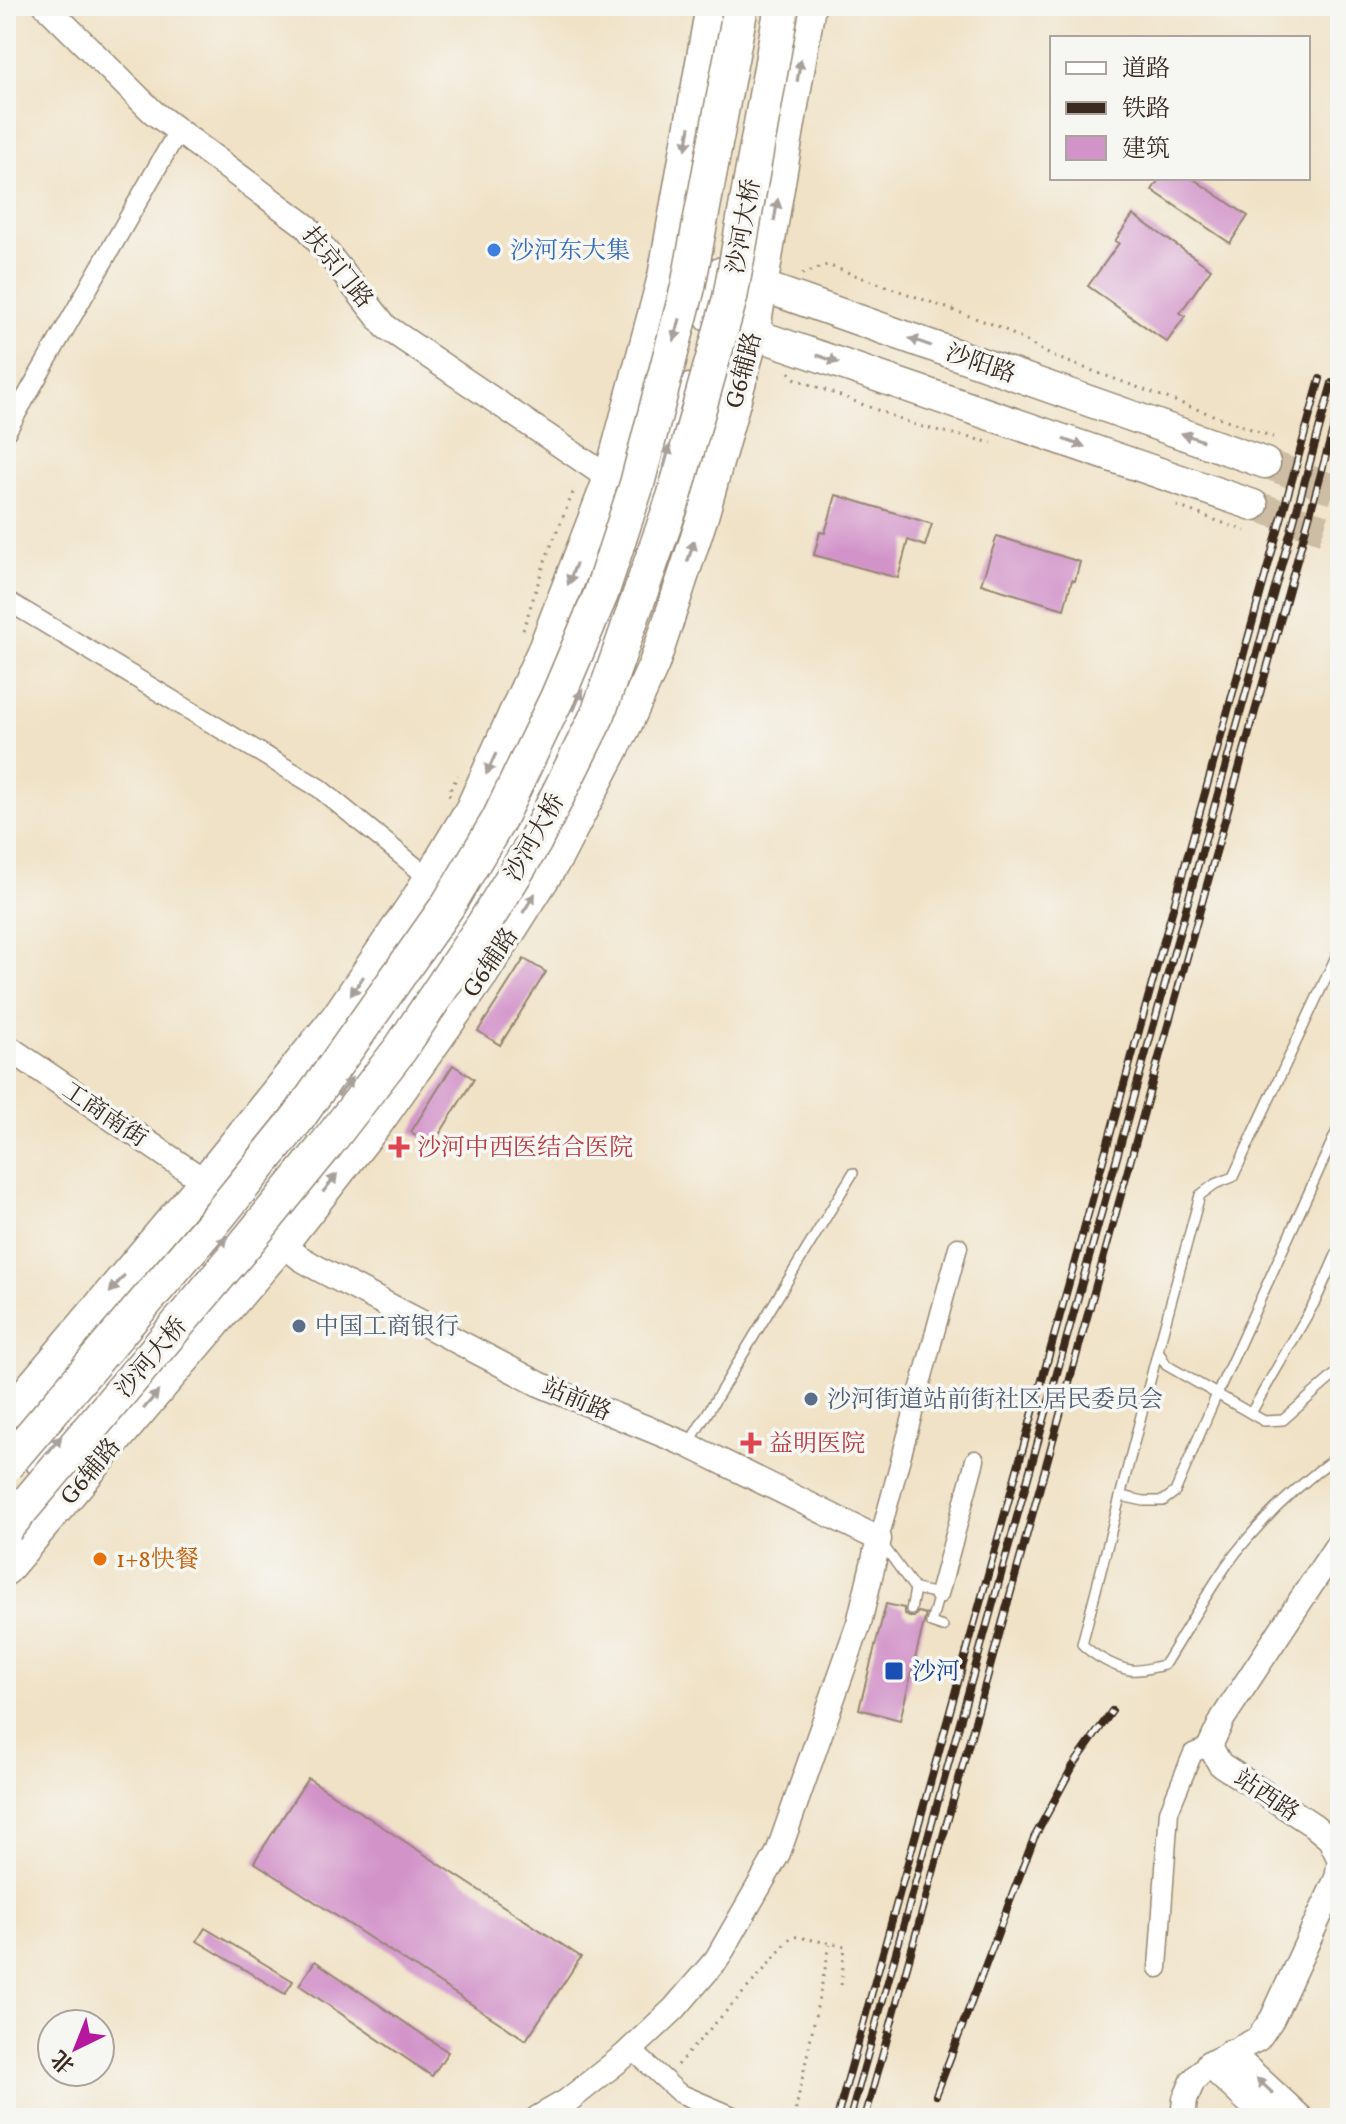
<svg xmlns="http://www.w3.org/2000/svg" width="1346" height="2124" viewBox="0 0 1346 2124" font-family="Vollkorn,'Noto Serif SC',serif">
<rect width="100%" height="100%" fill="#f6f6f2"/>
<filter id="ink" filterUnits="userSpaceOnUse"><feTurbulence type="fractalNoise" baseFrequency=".0125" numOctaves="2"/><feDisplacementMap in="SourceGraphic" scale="16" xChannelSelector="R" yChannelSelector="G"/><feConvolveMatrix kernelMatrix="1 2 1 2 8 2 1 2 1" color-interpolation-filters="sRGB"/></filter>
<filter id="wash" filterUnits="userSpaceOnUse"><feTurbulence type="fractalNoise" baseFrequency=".006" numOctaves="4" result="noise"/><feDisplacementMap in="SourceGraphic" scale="32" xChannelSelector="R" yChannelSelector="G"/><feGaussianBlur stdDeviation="1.8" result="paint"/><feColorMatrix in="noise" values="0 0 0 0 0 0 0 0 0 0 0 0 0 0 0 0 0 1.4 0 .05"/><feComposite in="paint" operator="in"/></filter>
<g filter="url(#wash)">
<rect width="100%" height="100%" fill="#f0e2c6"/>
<g id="blocks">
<g fill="#d293c9">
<path d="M1160,178H1192L1248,216L1230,243L1152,190Z"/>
<path d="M1133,215L1211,269L1180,313L1185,316L1167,342L1088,286L1119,243L1115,241Z"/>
<path d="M836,495L932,524L925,546L908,540L898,578L814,555L820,532L825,533Z"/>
<path d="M997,536L1080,562L1075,581L1072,580L1064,609L981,584Z"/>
<path d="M524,959L546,972L500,1045L478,1031Z"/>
<path d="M453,1065L474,1079L432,1146L411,1132Z"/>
<path d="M886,1604L904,1608V1613L909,1617H914L918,1612L926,1614L900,1720L859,1709Z"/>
<path d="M308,1778L581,1957L526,2040L254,1862Z"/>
<path d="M205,1928L293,1981L285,1994L197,1941Z"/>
<path d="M315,1961L448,2052L432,2076L299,1985Z"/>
</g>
</g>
</g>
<g filter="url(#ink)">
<use href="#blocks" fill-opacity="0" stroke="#968672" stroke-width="2"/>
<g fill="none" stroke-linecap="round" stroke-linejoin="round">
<g stroke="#ccbda4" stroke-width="30" stroke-dasharray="30 15" stroke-linecap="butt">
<path d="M1265,463L1340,492"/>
<path d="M1253,505L1340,535"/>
</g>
<g stroke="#968672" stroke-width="12">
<g id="service">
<path d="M1340,948L1233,1177L1215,1184L1200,1195L1158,1350L1166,1365L1264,1421L1283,1420L1340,1370"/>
<path d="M1158,1350L1082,1644C1093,1655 1114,1667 1130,1670C1140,1672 1153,1667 1164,1665C1184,1633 1204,1598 1226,1566C1257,1523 1298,1485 1340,1454"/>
<path d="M1251,1413L1316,1300L1340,1246"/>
<path d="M688,1445L853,1173"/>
<path d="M1121,1496L1144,1501H1163L1175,1492L1217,1394L1340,1124"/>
<path d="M883,1545L915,1589L911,1610"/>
<path d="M915,1589L939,1594L931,1623L943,1627"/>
</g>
</g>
<g stroke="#968672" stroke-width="21">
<g id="minor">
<path d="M6,432L178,131"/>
<path d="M6,600L319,788L429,878"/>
<path d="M36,1466C189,1281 349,1101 475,896C488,875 503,853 515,831C574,727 620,607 657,494C669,457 678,419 689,383"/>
<path d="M879,1539L958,1247"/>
<path d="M939,1594L975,1460"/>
<path d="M1158,1968L1169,1811L1193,1753L1210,1746"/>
<path d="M631,2049L679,2093L733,2116"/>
</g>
</g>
<g stroke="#968672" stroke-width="27">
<g id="tertiary">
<path d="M46,6L153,112L306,226L386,327L609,478"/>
<path d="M6,1046L204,1181L300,1258L319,1269L539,1384L688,1445L879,1539L859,1623L778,1853L717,1959L674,2009L624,2056L566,2102L538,2118"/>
<path d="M1183,2118L1185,2099L1193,2081L1209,2064L1258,2039L1272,2019L1337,1878L1340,1860L1330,1839L1313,1825L1220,1764L1210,1746L1223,1718L1340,1541"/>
</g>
</g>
<g stroke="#968672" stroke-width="29">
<g id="secondary">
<path d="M703,269L699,288L709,319L737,328"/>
<path d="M1230,2053L1300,2118"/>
<path d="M1209,2064L1267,2118"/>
</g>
</g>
<g stroke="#968672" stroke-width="33">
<g id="primary">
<path d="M699,288L722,272L1265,463"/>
<path d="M754,334L1253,505"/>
<path d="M6,1416L204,1181L337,1016L417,898L471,808L544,647L609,478L663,277L711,6"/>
<path d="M6,1570L282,1245L378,1123L484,973L558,857L627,724L654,664L667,625L704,513L754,334L810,6"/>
</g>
</g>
<g stroke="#968672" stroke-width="3" stroke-dasharray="2 6" stroke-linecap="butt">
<path d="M802,274L827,265L1000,327L1052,356L1273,437"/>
<path d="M789,372L796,379L919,426L992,443"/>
<path d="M1177,506L1245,531"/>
<path d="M523,630L546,558L575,488"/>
<path d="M450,796L448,794L458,775"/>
<path d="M677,2065L762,1972L792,1936L845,1946L841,1986"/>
<path d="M794,2118L830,1945"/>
</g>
<use href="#service" stroke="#fff" stroke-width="9"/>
<use href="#minor" stroke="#fff" stroke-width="18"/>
<use href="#tertiary" stroke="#fff" stroke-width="24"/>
<use href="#secondary" stroke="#fff" stroke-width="26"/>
<use href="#primary" stroke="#fff" stroke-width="30"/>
<g stroke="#3b2a1e" stroke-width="8">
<g id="rail">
<path d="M936,2095L1034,1838L1073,1766L1112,1711"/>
<path d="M837,2118L1320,379"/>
<path d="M850,2118L1332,383"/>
<path d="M865,2118L1340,405"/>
</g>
</g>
<use href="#rail" stroke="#f6f6f2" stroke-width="5" stroke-dasharray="15" stroke-linecap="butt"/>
<g stroke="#968672" stroke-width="37" stroke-linecap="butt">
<g id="motorway-bridge">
<path d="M6,1465L212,1224L298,1118L448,905L498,821L558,696L601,594L637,484L688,287L741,6"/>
<path d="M6,1528L242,1248L326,1145L401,1048L484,924L535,841L598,714L674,497L730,298L782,6"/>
</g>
</g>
<use href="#motorway-bridge" stroke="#fff" stroke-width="34"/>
</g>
<defs><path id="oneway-solid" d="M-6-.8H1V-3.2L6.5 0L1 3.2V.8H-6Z" transform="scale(2)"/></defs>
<g fill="#a79f9a">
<use href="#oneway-solid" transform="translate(799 70) rotate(-81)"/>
<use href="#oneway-solid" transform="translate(688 138) rotate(100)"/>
<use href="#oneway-solid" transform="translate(776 210) rotate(-80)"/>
<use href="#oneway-solid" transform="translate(677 330) rotate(105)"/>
<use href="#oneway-solid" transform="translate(920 342) rotate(-161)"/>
<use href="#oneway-solid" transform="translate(828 359) rotate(19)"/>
<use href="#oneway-solid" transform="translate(1192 437) rotate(-161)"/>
<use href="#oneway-solid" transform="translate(1074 443) rotate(19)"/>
<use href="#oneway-solid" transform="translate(667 456) rotate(-75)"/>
<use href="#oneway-solid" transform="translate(691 551) rotate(-72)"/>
<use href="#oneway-solid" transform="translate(572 574) rotate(111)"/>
<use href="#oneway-solid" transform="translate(578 700) rotate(-67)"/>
<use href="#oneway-solid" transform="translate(491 764) rotate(115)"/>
<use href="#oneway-solid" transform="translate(529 903) rotate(-58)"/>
<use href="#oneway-solid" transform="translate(357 986) rotate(124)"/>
<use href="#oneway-solid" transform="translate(345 1087) rotate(-53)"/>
<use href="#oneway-solid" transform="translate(330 1183) rotate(-52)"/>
<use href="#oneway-solid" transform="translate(220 1245) rotate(-50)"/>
<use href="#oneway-solid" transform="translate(117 1284) rotate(130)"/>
<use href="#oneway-solid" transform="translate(151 1400) rotate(-50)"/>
<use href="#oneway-solid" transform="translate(54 1445) rotate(-50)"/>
<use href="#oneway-solid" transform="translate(1265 2086) rotate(-137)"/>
</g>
</g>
<circle fill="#3f7fe0" stroke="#f6f6f2" stroke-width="3" cx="494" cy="250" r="8"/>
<g fill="#e0444e" stroke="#f6f6f2" stroke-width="3">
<path d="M395 1135h8v8h8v8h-8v8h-8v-8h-8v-8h8z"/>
<path d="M747 1431h8v8h8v8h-8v8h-8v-8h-8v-8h8z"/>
</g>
<g fill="#5c6f8a" stroke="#f6f6f2" stroke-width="3">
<circle cx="299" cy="1326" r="8"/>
<circle cx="811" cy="1399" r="8"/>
</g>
<circle fill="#e8710a" stroke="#f6f6f2" stroke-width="3" cx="100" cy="1559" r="8"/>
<rect fill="#1a4fb4" stroke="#f6f6f2" stroke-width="3" x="884" y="1661" width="20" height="20" rx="4"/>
<g text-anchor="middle" stroke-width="7" stroke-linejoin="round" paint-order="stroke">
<g font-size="24" fill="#3b2a1e" stroke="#f6f6f2">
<text transform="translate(743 226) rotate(-80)" y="8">沙河大桥</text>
<text transform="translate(338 267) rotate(51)" y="8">扶京门路</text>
<text transform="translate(981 363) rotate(19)" y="8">沙阳路</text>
<text transform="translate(743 370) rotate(-75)" y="8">G6辅路</text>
<text transform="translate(534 837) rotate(-61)" y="8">沙河大桥</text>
<text transform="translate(490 962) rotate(-56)" y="8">G6辅路</text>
<text transform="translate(105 1114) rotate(34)" y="8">工商南街</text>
<text transform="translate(151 1357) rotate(-50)" y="8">沙河大桥</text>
<text transform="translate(577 1399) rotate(23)" y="8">站前路</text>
<text transform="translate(90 1471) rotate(-50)" y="8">G6辅路</text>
<text transform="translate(1267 1795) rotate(34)" y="8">站西路</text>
</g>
<g font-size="24" fill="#366cbe" stroke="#f6f6f2" text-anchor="start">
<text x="510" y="258">沙河东大集</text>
</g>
<g font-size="24" fill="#be3a42" stroke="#f6f6f2" text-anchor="start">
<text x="417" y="1155">沙河中西医结合医院</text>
<text x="769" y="1451">益明医院</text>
</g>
<g font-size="24" fill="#4e5e75" stroke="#f6f6f2" text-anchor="start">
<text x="315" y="1334">中国工商银行</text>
<text x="827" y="1407">沙河街道站前街社区居民委员会</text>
</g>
<g font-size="24" fill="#c56008" stroke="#f6f6f2" text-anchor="start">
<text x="116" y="1567">1+8快餐</text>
</g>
<g font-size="24" fill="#164399" stroke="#f6f6f2" text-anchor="start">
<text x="912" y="1679">沙河</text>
</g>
</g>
<rect width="1346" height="2124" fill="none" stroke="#f6f6f2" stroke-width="32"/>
<rect x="1050" y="36" width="260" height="144" fill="#f6f6f2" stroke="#aba49d" stroke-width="2"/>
<rect x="1066" y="62" width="40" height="12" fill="#ffffff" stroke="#aba49d" stroke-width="2"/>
<text x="1122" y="76" font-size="24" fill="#3b2a1e">道路</text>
<rect x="1066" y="102" width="40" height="12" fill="#3b2a1e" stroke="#aba49d" stroke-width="2"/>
<text x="1122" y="116" font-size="24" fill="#3b2a1e">铁路</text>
<rect x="1066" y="136" width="40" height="24" fill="#d293c9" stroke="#aba49d" stroke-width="2"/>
<text x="1122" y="156" font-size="24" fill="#3b2a1e">建筑</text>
<g transform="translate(76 2048) rotate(223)"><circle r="38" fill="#f6f6f2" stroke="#aba49d" stroke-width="2"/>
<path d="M0-6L14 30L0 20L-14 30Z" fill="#b5179e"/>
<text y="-12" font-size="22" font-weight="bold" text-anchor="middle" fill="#3b2a1e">北</text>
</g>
</svg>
